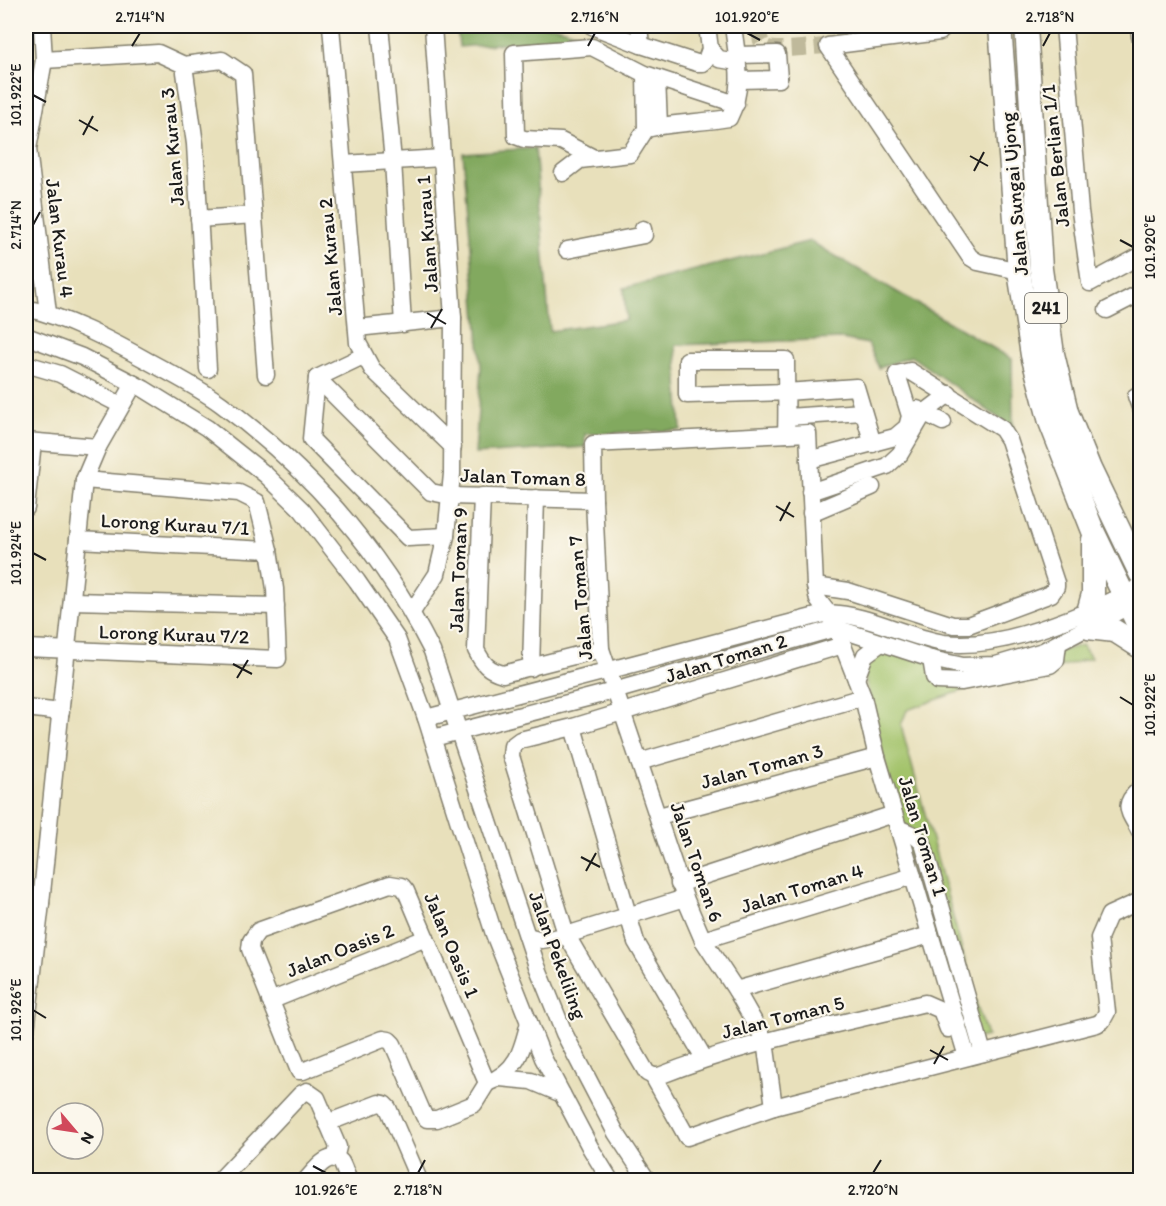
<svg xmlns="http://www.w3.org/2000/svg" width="1166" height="1206" viewBox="0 0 1166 1206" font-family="Itim,sans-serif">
<rect width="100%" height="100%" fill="#fbf7ec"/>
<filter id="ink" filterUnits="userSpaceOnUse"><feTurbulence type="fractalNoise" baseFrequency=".0167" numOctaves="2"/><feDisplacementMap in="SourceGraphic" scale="12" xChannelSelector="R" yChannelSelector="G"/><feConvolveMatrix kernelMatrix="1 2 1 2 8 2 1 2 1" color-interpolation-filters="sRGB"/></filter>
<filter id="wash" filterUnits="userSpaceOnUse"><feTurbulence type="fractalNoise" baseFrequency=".008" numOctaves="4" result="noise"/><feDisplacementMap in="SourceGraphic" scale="24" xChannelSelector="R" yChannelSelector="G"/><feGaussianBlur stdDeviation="1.35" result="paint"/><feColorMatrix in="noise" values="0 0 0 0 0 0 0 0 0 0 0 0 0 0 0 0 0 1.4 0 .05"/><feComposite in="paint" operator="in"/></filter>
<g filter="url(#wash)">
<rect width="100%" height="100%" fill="#e8e0bb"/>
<path fill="#a3c36b" stroke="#607044" stroke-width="1.5" d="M1082,645L1091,658L1035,674L981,684L907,710L901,725L977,1006L987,1036L964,1041L897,816L865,678V665L877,651L909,658L1000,668Z"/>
<g fill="#82a95f" stroke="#4f623e" stroke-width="1.5">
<path d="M457,26H554L591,37L459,47Z"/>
<path d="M535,148L550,331L626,320L624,288L810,241L1012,359L1013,428L911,356L879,368L868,344L842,339L676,345L681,430L585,434V447L475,454L481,367L463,153Z"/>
</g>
</g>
<g filter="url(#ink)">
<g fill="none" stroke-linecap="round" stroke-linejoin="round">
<path stroke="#bfb99b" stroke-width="16" stroke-dasharray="16 8" stroke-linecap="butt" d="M759,26C760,33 759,44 766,47C775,52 816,46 828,46"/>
<g stroke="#827e6c" stroke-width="19">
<g id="minor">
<path d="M42,26L44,60L28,149L48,313"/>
<path d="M331,26L358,343L372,369L453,447"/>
<path d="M380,26L393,161L403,324"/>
<path d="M592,26L641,45L697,63H703L706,60L710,49L707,26"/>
<path d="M639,26L641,45"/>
<path d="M939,26L940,32L828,46L970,257L978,262L1019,271"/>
<path d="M1064,26L1080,211L1090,283L1140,256"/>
<path d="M1139,26L1140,37"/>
<path d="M710,49L719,59L737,62"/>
<path d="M736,55L777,54L779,79L739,80"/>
<path d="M44,60L158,53L184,65L195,144L208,369"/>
<path d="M184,65L222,60L243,74L266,375"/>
<path d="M657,78L659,125"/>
<path d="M646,129L645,74L736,104"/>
<path d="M594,158L561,141L524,139L516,136L514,53L592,47L645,74"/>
<path d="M344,164L442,158"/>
<path d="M563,173L580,160L630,154L646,129C674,122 701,123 729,118C745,87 737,59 733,26"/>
<path d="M199,219L254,215"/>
<path d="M567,250L644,235L643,229"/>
<path d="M26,308C68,318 108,339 146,360C172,374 198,387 221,404C311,470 382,552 432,651L537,966L564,1033L616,1133L647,1180"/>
<path d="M1107,310L1140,293"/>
<path d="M357,328L453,318"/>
<path d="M26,336L82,357L144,389L207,428L266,475L302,510L357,581L397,639L426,718L494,934L543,1058L591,1149L610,1180"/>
<path d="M363,356L317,378L311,439L408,538L446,536"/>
<path d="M26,364L60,374L121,405"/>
<path d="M317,378L431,492L450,496L594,500"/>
<path d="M1140,394L1136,396L1140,407"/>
<path d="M917,409L943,422"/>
<path d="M787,417L863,412"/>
<path d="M786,434C787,409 786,384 786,360H687V395L786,392L856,387L873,444"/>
<path d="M26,441L98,447"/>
<path d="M809,460L895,437L907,427L910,416L897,374L910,371L1002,429L1009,440L1056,583V587L1051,594L968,625H953L848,591L815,586"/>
<path d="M810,492L887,466L900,454L924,413L949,394"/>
<path d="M482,496L476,650C483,664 488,670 503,674L601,649"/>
<path d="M26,508L33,442"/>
<path d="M811,513L872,487"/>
<path d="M78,540L269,550"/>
<path d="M72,601L276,606"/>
<path d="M412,612L437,574L446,536L452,474L453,318L433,26"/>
<path d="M843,645L573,727L520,740L512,746L511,756L566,934L647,1073L653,1076L687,1137L774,1107L1097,1024L1102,1021L1107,1012L1099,938L1109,915L1140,901"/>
<path d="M26,648L278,659L275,589L269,550L257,502L239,493L84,480"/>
<path d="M931,659L934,677L937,681L962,682L1050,665L1056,660L1058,644"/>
<path d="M531,668L536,498"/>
<path d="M856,679L865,655L881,643"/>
<path d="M26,708L61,712"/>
<path d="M426,718L828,613C870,615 903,636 944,643C1003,651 1088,613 1140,587"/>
<path d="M573,727L636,942L704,1058"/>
<path d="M433,738L614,691L836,628L931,659L963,666L996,665L1043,651L1140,600"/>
<path d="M639,762L863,697"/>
<path d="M1140,789C1120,806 1130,812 1140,832"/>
<path d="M659,816L877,757"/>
<path d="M898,828L914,835L923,843L983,1053"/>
<path d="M390,884L402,886L406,891L487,1083L474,1104L437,1119H427L424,1116L393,1044L389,1040L383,1039L303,1071H299L250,949L251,941L258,931Z"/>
<path d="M679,884L894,814"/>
<path d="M26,902L41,903"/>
<path d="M527,936L542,940L560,937L685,898"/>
<path d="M703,940L913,876"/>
<path d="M736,990L930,935"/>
<path d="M270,1001L426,938"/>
<path d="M26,1031L41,903L84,480L98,447L134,384"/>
<path d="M653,1076H659C745,1042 836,1025 925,1003L941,1010L948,1029"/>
<path d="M500,1078L531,1081L562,1094"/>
<path d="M487,1083C517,1072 522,1051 529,1022"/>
<path d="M774,1107L765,1041L736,990L703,940L685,898L601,649L594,500L593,444L808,433L815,586L818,600L828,613L836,628L863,697L877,757L967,1057"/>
<path d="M327,1123L379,1103L384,1104L388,1108L419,1180"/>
<path d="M220,1180L301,1094L307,1091L317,1098L338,1147L335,1159"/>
<path d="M306,1180C313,1173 329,1149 341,1162C344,1167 346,1175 349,1180"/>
</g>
</g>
<g stroke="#827e6c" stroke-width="25">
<g id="highway">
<path d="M1000,26L1019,271L1032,355L1050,422L1093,531L1140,629"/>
<path d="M1026,26L1041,269L1053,354L1067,412L1090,469L1140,573"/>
<path d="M1088,612L1093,594V540"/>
<path d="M1088,628L1115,631L1140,647"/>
</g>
</g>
<use href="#minor" stroke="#fff" stroke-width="16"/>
<use href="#highway" stroke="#fff" stroke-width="22"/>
</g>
</g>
<path fill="none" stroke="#1c1c1c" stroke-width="2" d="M747,33L760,40M132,46L140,33M588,46L595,33M1043,46L1050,33M33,95L46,102M79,120L98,131M83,135L93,116M970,156L988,166M974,171L984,152M33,225L40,212M1120,240L1133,247M427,313L446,324M431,328L442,309M776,506L794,517M780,521L790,502M33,553L46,560M233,664L252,674M237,678L248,660M1120,697L1133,705M581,857L600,867M586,871L596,853M33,1010L46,1018M930,1050L948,1060M934,1064L944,1046M313,1166L326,1173M418,1173L425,1160M873,1173L881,1160"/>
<g text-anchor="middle" stroke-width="4.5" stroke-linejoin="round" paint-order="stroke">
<rect fill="#fbf7ec" stroke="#5f5e5a" stroke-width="1.5" x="1025" y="293" width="42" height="30" rx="4.5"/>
<g font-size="18" font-weight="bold" fill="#1c1c1c">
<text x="1046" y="314">241</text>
</g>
<g font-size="20" fill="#1c1c1c" stroke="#fbf7ec">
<text transform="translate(172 147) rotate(-95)" y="7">Jalan Kurau 3</text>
<text transform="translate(1055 156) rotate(-96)" y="7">Jalan Berlian 1/1</text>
<text transform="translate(1014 194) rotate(-95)" y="7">Jalan Sungai Ujong</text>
<text transform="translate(427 234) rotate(-94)" y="7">Jalan Kurau 1</text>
<text transform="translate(60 238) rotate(83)" y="7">Jalan Kurau 4</text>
<text transform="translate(330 257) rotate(-95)" y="7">Jalan Kurau 2</text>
<text transform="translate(523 477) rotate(2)" y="7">Jalan Toman 8</text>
<text transform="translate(175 524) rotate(3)" y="7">Lorong Kurau 7/1</text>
<text transform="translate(458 570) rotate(-88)" y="7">Jalan Toman 9</text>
<text transform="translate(580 598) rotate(-95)" y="7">Jalan Toman 7</text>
<text transform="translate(174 634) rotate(2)" y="7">Lorong Kurau 7/2</text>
<text transform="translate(726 658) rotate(-17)" y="7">Jalan Toman 2</text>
<text transform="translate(762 766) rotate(-15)" y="7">Jalan Toman 3</text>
<text transform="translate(923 836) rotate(73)" y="7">Jalan Toman 1</text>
<text transform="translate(697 862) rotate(71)" y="7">Jalan Toman 6</text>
<text transform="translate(802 888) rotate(-17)" y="7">Jalan Toman 4</text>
<text transform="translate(452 945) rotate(67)" y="7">Jalan Oasis 1</text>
<text transform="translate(340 950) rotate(-22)" y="7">Jalan Oasis 2</text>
<text transform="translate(558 955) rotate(70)" y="7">Jalan Pekeliling</text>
<text transform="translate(783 1017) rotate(-14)" y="7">Jalan Toman 5</text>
</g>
</g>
<rect width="1166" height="1206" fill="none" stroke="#fbf7ec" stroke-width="66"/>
<g transform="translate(75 1131) rotate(119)"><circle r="28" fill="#fbf7ec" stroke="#a29f99" stroke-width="1.5"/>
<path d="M0-4.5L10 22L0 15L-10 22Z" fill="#d1495b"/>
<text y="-9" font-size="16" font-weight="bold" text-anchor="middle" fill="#1c1c1c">N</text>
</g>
<rect x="33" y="33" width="1100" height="1140" fill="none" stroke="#1c1c1c" stroke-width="2"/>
<g font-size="15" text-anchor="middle" fill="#1c1c1c">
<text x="140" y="22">2.714°N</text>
<text x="595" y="22">2.716°N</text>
<text x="747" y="22">101.920°E</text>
<text x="1050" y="22">2.718°N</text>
<text transform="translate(16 95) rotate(-90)" y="5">101.922°E</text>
<text transform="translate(16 225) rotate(-90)" y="5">2.714°N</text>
<text transform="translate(1150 247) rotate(-90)" y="5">101.920°E</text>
<text transform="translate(16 553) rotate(-90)" y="5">101.924°E</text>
<text transform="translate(1150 705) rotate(-90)" y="5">101.922°E</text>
<text transform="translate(16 1010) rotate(-90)" y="5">101.926°E</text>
<text x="326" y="1195">101.926°E</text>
<text x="418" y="1195">2.718°N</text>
<text x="873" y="1195">2.720°N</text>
</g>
</svg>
